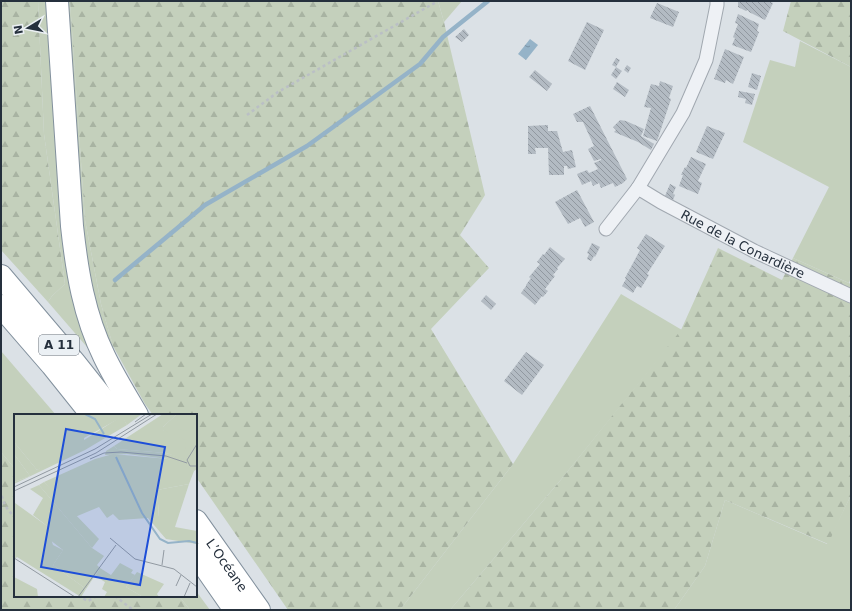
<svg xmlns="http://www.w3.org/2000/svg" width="852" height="611" viewBox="0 0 852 611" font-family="'DejaVu Sans',sans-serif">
<defs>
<pattern id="forest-firs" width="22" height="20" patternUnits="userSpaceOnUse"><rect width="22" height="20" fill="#c4d0bc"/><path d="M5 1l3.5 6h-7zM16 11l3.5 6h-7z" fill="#a8b3a2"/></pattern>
<pattern id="water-ripples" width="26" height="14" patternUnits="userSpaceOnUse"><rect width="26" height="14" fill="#95b3c8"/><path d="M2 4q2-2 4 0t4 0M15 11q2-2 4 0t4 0" fill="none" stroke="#7992a4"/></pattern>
<pattern id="building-back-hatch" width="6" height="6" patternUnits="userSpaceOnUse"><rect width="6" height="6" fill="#b3bbc3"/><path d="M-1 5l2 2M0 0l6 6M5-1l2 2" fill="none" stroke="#9198a0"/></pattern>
</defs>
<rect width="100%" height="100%" fill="#dbe1e6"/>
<g fill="#c4d0bc">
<path d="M38,1H70L85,220L101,304L113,346L87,347L48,302L52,296L65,284L44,134Z"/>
<path d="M438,1H462L444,22Z"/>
<path d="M800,41L851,67V277L849,283L793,258L829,187L743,142L770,60L795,67Z"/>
<path d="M621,294L682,330L559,482L450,610H400L513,464Z"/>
<path d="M1,351L56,415H15V469L1,452Z"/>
<path d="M851,495V610H674L705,566L725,500L827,544Z"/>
<path d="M196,591L210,610H190L179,596H196Z"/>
</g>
<g fill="url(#forest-firs)">
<path d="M1,1H38L44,134L65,284L52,296L48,302L1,250Z"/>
<path d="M70,1H438L444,22L485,195L460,235L489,268L431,329L513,464L400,610H288L196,477V415H153L145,404L113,346L101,304L85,220Z"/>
<path d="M791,1H851V67L783,31Z"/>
<path d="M718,248L782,280L793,258L851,284V495L828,544L725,500L705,566L674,610H450L559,482L681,330Z"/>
<path d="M1,452L15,469V596H179L190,610H1Z"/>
</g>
<path fill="url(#water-ripples)" d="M530,39L538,45L526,60L518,54Z"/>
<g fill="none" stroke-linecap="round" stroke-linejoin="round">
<path stroke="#95b3c8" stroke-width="4.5" d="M115,280L205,205L307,146L420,64L443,37L488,1"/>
</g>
<g fill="url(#building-back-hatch)">
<path d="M738,1H768L773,3L765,20L749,12L748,10L746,11L738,7Z"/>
<path d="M657,3L679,12L673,27L650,18Z"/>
<path d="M738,14L759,24L757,31L759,32L751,52L732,45L735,38L733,37L738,24L735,23Z"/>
<path d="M587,22L604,30L585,70L568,61Z"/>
<path d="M464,29L469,35L462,42L455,37Z"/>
<path d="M725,49L744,57L733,84L726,80L725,83L714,79Z"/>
<path d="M616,58L620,60L616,67L612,65Z"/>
<path d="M627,65L631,68L628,73L624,70Z"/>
<path d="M616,67L622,71L616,79L611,75Z"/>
<path d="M535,70L552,84L547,91L529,77Z"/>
<path d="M752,73L761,76L757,90L748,87Z"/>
<path d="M660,81L673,86L669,98L671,99L657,141L643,136L651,108L644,107L651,84L659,86Z"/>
<path d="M617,82L629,90L625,97L613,89Z"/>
<path d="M739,91L755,94L752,105L745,103L746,99L738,97Z"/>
<path d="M590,106L627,179L623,183L615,187L613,183L601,188L599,183L593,186L591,181L582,185L577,174L587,170L589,173L598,169L594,163L601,160V159L594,161L588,149L594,146L583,122H577L573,114Z"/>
<path d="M620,120L626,121L644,129L641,136L654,144L651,150L638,142L614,132L616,130L613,127Z"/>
<path d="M548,125V131H557L563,152L572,150L576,167L568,169L567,166H564V175H549L548,148H535L536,154H528V126Z"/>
<path d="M707,126L725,133L713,159L696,152Z"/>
<path d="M691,157L706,164L698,181L702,183L698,194L679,186L683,175H681L685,167L686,168Z"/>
<path d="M670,184L676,187L673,194L675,195L673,200L665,196Z"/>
<path d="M577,190L594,222L585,227L580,218L568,224L555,202Z"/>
<path d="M646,234L665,246L647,274L649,275L641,288L637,286L633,293L622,286L626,279L625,278L640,250L637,248Z"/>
<path d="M592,243L600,247L595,257L594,256L592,260L591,261L587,259L589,254L587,253Z"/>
<path d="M550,247L565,259L557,268L558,269L553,275L555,276L545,289L548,291L543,297L542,296L535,305L521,293L526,286V285L531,278L529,277L540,264L537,262L543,254L544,255Z"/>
<path d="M486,295L496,304L491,310L481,301Z"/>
<path d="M526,352L544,365L522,395L504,381Z"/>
</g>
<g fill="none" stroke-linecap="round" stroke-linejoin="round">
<g stroke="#a1a8b0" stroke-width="15">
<g id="minor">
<path id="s1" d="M638,188L661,202L754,251L851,296"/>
<path d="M606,229L638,188L683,113L706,60L717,5V1"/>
</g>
</g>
<g stroke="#82909d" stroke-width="24">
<g id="motorway">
<path d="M57,1L72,226C77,272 84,315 104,356C114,377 126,396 137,415"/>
<path d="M1,276L74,362L116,415"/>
<path d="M1,306L52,365L92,415"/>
<path id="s2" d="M196,521L259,610"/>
<path d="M196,554L235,610"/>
</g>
</g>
<g stroke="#babfc5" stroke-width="2.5" stroke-dasharray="3 3" stroke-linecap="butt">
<path d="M247,115L278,92L438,1"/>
<path d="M1,496L2,497C5,506 8,511 15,517"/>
<path d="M78,596L88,601L97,596"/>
<path d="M115,596L133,610"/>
</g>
<use href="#minor" stroke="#eef1f5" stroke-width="13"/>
<use href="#motorway" stroke="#fff" stroke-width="22"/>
</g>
<g text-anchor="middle" stroke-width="3" stroke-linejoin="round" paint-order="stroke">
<rect fill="#ebf0f4" stroke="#606a74" stroke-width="1" x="39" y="335" width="40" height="20" rx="3"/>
<g font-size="12" font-weight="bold" fill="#25303d">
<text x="59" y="349">A 11</text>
</g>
<g font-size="13" fill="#25303d" stroke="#ebf0f4">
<text dy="5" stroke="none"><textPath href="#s1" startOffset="119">Rue de la Conardière</textPath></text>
<text dy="5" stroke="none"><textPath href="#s2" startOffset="54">L’Océane</textPath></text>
</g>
</g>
<g transform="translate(14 414)">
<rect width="183" height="183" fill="#dbe1e6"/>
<path d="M163,0H183V55L180,57L154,45L113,40L91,41L92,37L100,32L103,35L152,39L170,44L149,16V13ZM108,2L113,11L71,36L0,70V68L16,62L0,40V28L23,56ZM30,68L85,125L78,134L25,71ZM175,70L161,113L183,117V130L152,125L134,104L145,102L143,76ZM1,89L33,112L39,131L49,136L39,151L72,175L67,183L3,143L0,146ZM106,149L119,156L117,159L121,161L112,173L129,183H90L93,178L88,175L91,168L81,162L86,154L97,161ZM0,163L23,175L24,183H0Z" fill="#c4d0bc"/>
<path d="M0,0H128L113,11L108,3L70,24L71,34L23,56L0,28ZM149,0H163L149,13V16L172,26L170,45L152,39L103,35L100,32ZM172,2L178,3L175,15L173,17L163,15L160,12L161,8ZM0,40L16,62L0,68ZM99,40L154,45L168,49L180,57L175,70L143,76L145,103L134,104L105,106L99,100L93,104L85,93L61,103L30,68L81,45ZM25,71L78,134L90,142L83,151L86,154L72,175L39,151L49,136L31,122L33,112L19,101L29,84L16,75ZM123,158L150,170L143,180L145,183H129L112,173ZM3,166L16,173L10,183H0V170Z" fill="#c4d0bc"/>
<path fill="none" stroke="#95b3c8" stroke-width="2" d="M71,0L81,5L90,20M102,43L128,99L146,125L154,129L175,127L183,129"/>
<path fill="none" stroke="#929aa2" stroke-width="1" d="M121,8L132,0M183,30L173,46L176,52H183M76,45L90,39L107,38L152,42L173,49M0,73L81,35L138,0M0,77L82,39L143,0M96,124L121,145L160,155L183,173M0,144L61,183M148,151L150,136M162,172L167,161M64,183L102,131M170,183L176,169"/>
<path fill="#1d4ed8" fill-opacity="0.15" stroke="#1d4ed8" stroke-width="2" d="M52,15L151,33L126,171L27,153Z"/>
<rect width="183" height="183" fill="none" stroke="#25303d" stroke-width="2"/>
</g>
<rect width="852" height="611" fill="none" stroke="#25303d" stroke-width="4"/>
<g transform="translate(28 28) rotate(260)" stroke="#ebf0f4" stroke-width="3" paint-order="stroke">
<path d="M0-3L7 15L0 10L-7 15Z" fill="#25303d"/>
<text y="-6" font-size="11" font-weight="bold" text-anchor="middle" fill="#25303d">N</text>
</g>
</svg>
